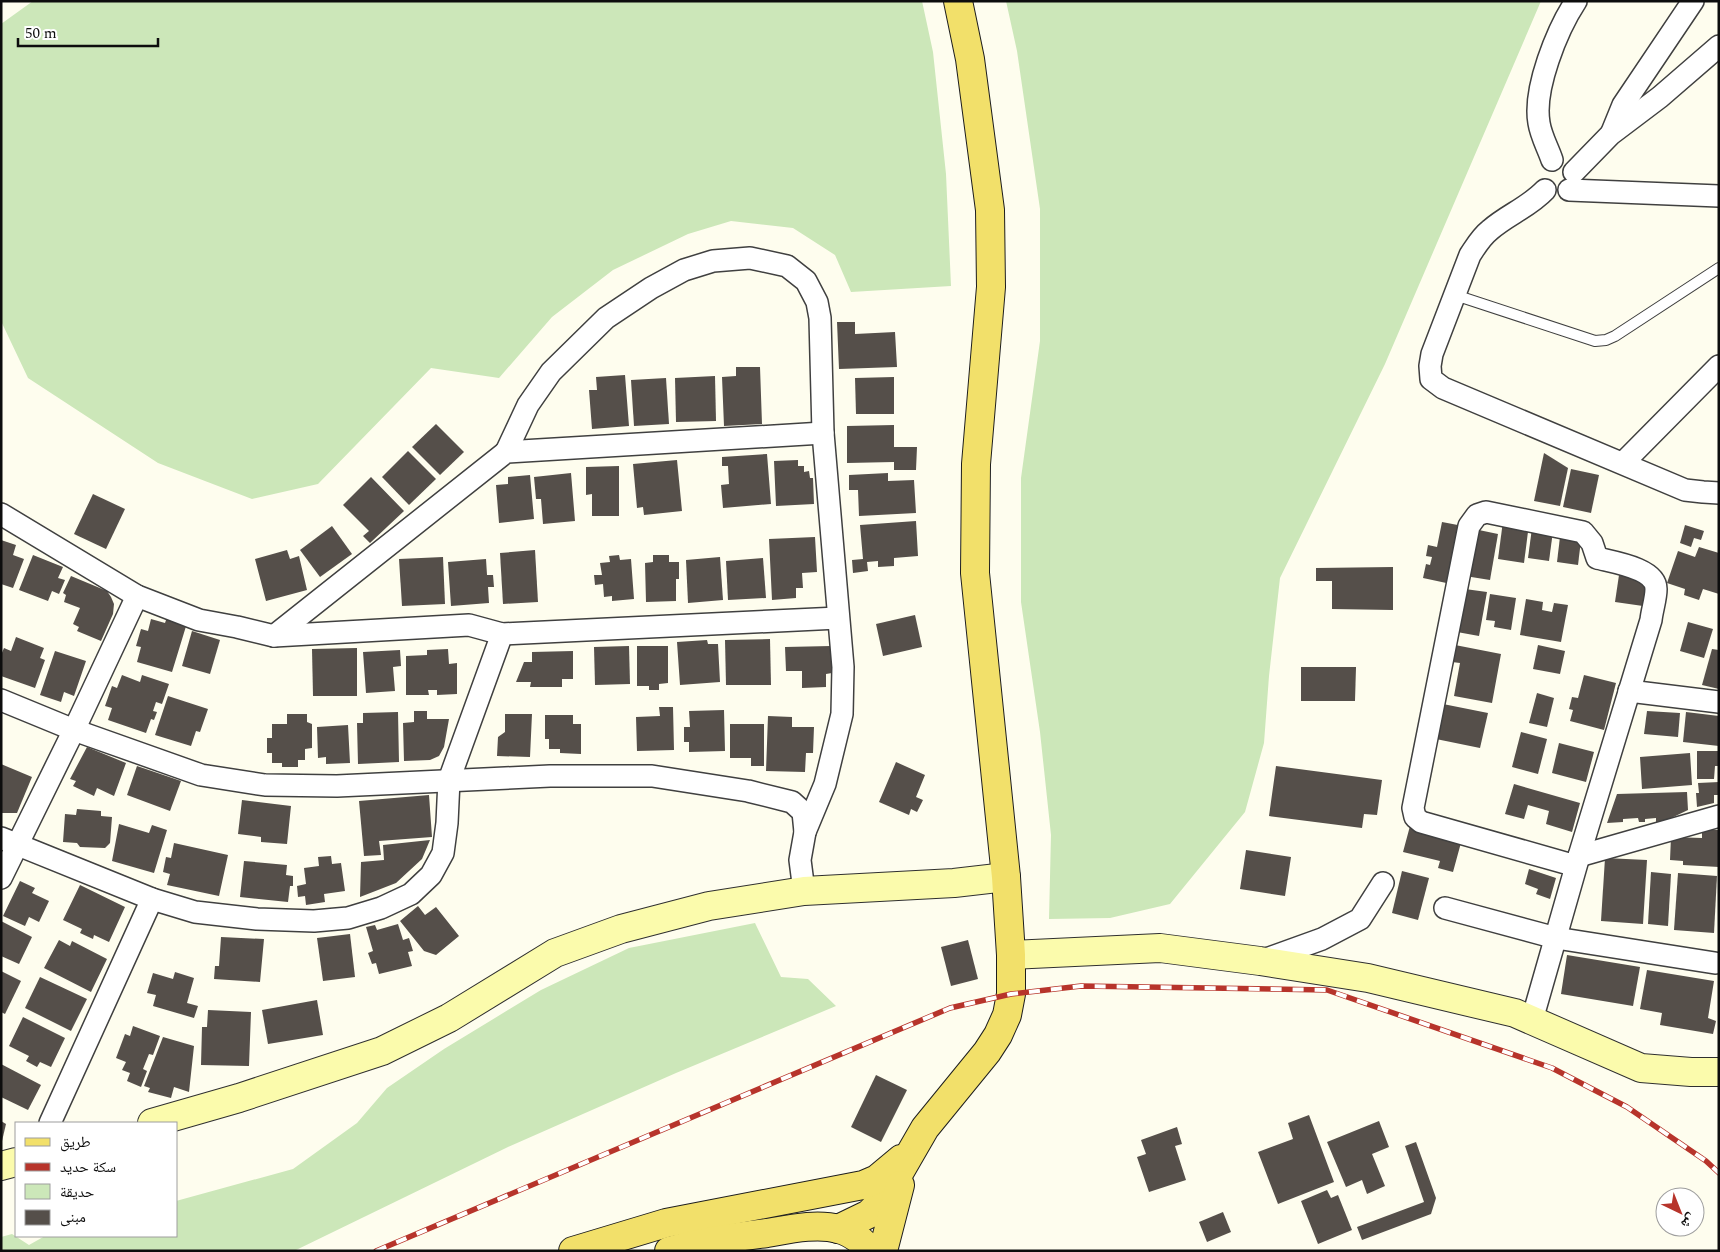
<svg xmlns="http://www.w3.org/2000/svg" width="1720" height="1252" viewBox="0 0 1720 1252" font-family="Spectral,'Noto Naskh Arabic',serif">
<rect width="100%" height="100%" fill="#fefdee"/>
<g fill="#cce7b9">
<path d="M33,1H922L933,52L946,174L951,286L851,292L835,255L793,228L731,221L688,234L613,270L552,317L499,378L431,368L318,484L252,499L158,463L28,378L1,321V24Z"/>
<path d="M1006,1H1541L1385,364L1280,578L1269,676L1264,743L1245,812L1170,904L1110,918L1049,919L1051,835L1040,732L1021,602V478L1040,341V209L1017,51Z"/>
<path d="M755,923L781,977L808,979L836,1006L676,1073L508,1147L294,1251H1V1237L12,1234L29,1245L45,1236H176V1201L293,1169L357,1123L387,1088L444,1049L541,990L629,948Z"/>
</g>
<g fill="#554f4a">
<path d="M837,322H855V334L895,332L897,367L839,369Z"/>
<path d="M736,367H760L762,424L724,426L722,377L736,376Z"/>
<path d="M625,375L629,426L592,429L589,390H597L596,377Z"/>
<path d="M715,376L716,421L676,422L675,378Z"/>
<path d="M894,377V414H856L855,378Z"/>
<path d="M666,378L669,424L634,426L631,380Z"/>
<path d="M436,424L464,452L440,475L412,447Z"/>
<path d="M894,425V447H917L916,470H894V462L847,463V426Z"/>
<path d="M408,451L436,479L409,505L382,477Z"/>
<path d="M1544,453L1568,468L1560,506L1534,501Z"/>
<path d="M767,454L771,504L723,508L721,485L729,484L728,466H722V457Z"/>
<path d="M677,460L682,511L644,515L643,507L637,508L633,464Z"/>
<path d="M798,460V466H804V472L809,471L810,478H813L814,504L776,506L774,461Z"/>
<path d="M619,466V516H592V494L586,495V467Z"/>
<path d="M1571,469L1599,475L1591,513L1563,507Z"/>
<path d="M571,473L575,521L543,524L541,499H536L534,477Z"/>
<path d="M888,473V481L914,480L916,513L859,516L858,490H849V475Z"/>
<path d="M530,475L534,519L499,523L496,485L508,484V477Z"/>
<path d="M371,477L404,511L370,543L363,536L369,531L343,505Z"/>
<path d="M93,494L125,509L106,549L74,534Z"/>
<path d="M916,521L918,556L894,558V566L878,567V561L867,562L868,571L853,573L852,560L863,559L860,525Z"/>
<path d="M1503,521L1529,524L1524,563L1498,559Z"/>
<path d="M1442,522L1463,526L1451,584L1423,578L1426,564L1430,565L1432,557L1426,556L1428,545L1437,547Z"/>
<path d="M1685,525L1704,531L1701,540L1694,538L1691,547L1680,543Z"/>
<path d="M332,526L352,554L320,577L300,550Z"/>
<path d="M1532,528L1553,531L1549,561L1528,558Z"/>
<path d="M1474,529L1498,534L1490,580L1465,576Z"/>
<path d="M815,537L817,572L802,573L803,588H796V598L772,600L769,539Z"/>
<path d="M1560,537L1581,540L1578,565L1557,562Z"/>
<path d="M1,540L16,545L13,555L24,559L13,588L1,584Z"/>
<path d="M1699,547L1719,553V594L1703,589L1699,600L1684,595L1685,589L1667,583L1678,551L1695,557Z"/>
<path d="M287,550L290,559L299,556L307,590L266,601L255,559Z"/>
<path d="M535,550L538,602L503,604L500,553Z"/>
<path d="M33,555L63,567L58,578L65,580L59,594L52,591L48,601L19,590Z"/>
<path d="M619,555L620,560L631,559L634,599L612,601V596L604,597L603,584L595,585L594,575H602L600,563L610,562L609,556Z"/>
<path d="M653,555H669V562H679V579H676V601L646,602L645,563L653,562Z"/>
<path d="M443,557L445,604L402,606L399,559Z"/>
<path d="M720,557L723,600L688,603L686,560Z"/>
<path d="M763,558L766,598L728,600L726,561Z"/>
<path d="M486,559L487,575H493L494,587H488L489,603L451,606L448,562Z"/>
<path d="M1393,567V610L1332,609V581H1316V568Z"/>
<path d="M1619,575L1647,579L1643,606L1615,602Z"/>
<path d="M71,576L107,591L111,597L114,604L113,614L101,641L77,631L79,627L73,624L80,608L64,602L66,595L63,593Z"/>
<path d="M1465,589L1487,592L1479,636L1457,632Z"/>
<path d="M1490,594L1516,598L1511,630L1494,627L1495,621L1486,620Z"/>
<path d="M1526,599L1543,602L1542,610L1552,612L1554,603L1568,605L1561,642L1520,635Z"/>
<path d="M915,615L922,647L883,656L876,624Z"/>
<path d="M167,617L187,623L172,672L137,662L141,647L136,646L141,629L148,631L151,619L165,623Z"/>
<path d="M1688,622L1713,629L1704,658L1680,651Z"/>
<path d="M192,631L220,640L210,674L182,666Z"/>
<path d="M16,637L44,648L40,658L45,660L35,688L1,676V655L4,648L11,651Z"/>
<path d="M770,639L771,685H726L725,640Z"/>
<path d="M707,640L708,644H718L720,682L680,685L677,642Z"/>
<path d="M1455,645L1501,654L1492,703L1454,696L1460,663L1452,662Z"/>
<path d="M1538,645L1565,651L1560,674L1533,669Z"/>
<path d="M629,646L630,684L595,685L594,647Z"/>
<path d="M637,646H668V683L659,684V690H649V686H637Z"/>
<path d="M831,646L832,673L826,674V687L802,688V671H786L785,647Z"/>
<path d="M357,648V696H313L312,649Z"/>
<path d="M448,649L449,664L457,663V694L437,695V690H428L429,695H406V656L427,655V650Z"/>
<path d="M1712,649L1719,650V689L1702,685Z"/>
<path d="M400,650L401,666L393,667L395,691L366,693L363,652Z"/>
<path d="M55,651L86,661L74,696L64,692L61,702L40,695Z"/>
<path d="M573,651V679H562V687H530L531,682H516L524,662H532V652Z"/>
<path d="M1301,667H1356L1355,701H1301Z"/>
<path d="M122,675L140,682L142,675L169,684L162,704L156,702L153,711L157,712L154,720L151,719L146,733L108,720L112,708L105,706L112,686L117,688Z"/>
<path d="M1584,675L1616,683L1604,730L1570,721L1573,710L1569,709L1572,697L1578,698Z"/>
<path d="M1537,693L1554,698L1547,727L1529,723Z"/>
<path d="M168,696L208,709L200,732L196,731L191,746L155,735Z"/>
<path d="M1443,704L1488,713L1480,748L1436,739Z"/>
<path d="M659,707H673L674,750L637,751L636,717L660,716Z"/>
<path d="M724,710L725,751L689,752V742H684V727H690L689,711Z"/>
<path d="M414,711H427V719H449L444,747L439,756L430,760L404,761L403,723L414,722Z"/>
<path d="M1647,711L1680,713L1678,737L1644,734Z"/>
<path d="M398,712L399,762L358,764L357,723H363V713Z"/>
<path d="M1686,712L1719,716V746L1683,742Z"/>
<path d="M287,714H307V722L312,724V748L305,749V760H298V767H282V763H272V753H267V738H272V724H287Z"/>
<path d="M505,714H532L530,757L497,756L498,737L505,732Z"/>
<path d="M545,715H573V724H581V754L560,753V749H549V739H545Z"/>
<path d="M768,716L792,717V727H814L813,753H806L805,772L766,771Z"/>
<path d="M730,724H764V766H751V758H730Z"/>
<path d="M348,725L350,763L326,764V757L318,758L317,727Z"/>
<path d="M1521,732L1547,739L1538,774L1512,767Z"/>
<path d="M1559,743L1594,752L1586,782L1552,773Z"/>
<path d="M87,747L126,763L114,796L97,788L94,796L73,786L76,781L70,779Z"/>
<path d="M1697,751H1719V766H1715L1714,779H1697Z"/>
<path d="M1690,753L1692,785L1642,789L1640,757Z"/>
<path d="M896,762L925,775L916,797L923,800L917,812L911,809L909,815L879,802Z"/>
<path d="M1,764L32,777L17,813H1Z"/>
<path d="M137,766L181,781L170,811L127,795Z"/>
<path d="M1276,766L1382,780L1377,815L1364,814L1362,828L1269,816Z"/>
<path d="M1719,782V795H1714V803L1697,807L1696,793H1699L1698,783Z"/>
<path d="M1514,784L1580,803L1572,832L1546,824L1549,811L1528,805L1524,819L1505,814Z"/>
<path d="M1687,792L1688,810L1665,821L1656,822V818L1645,819V822H1639L1638,818L1623,819V822L1607,823L1617,794Z"/>
<path d="M429,795L432,837L379,841L381,855L364,856L359,801Z"/>
<path d="M242,800L291,806L287,844L261,842V837L238,834Z"/>
<path d="M77,809L101,811V816L112,817L110,843L105,848L80,847L77,843L63,842L65,814L76,815Z"/>
<path d="M119,824L149,833L152,825L167,830L154,873L112,861Z"/>
<path d="M1410,826L1462,839L1453,872L1438,868L1440,861L1403,852Z"/>
<path d="M1702,829L1719,830V867L1683,865V861L1670,860L1671,837L1702,838Z"/>
<path d="M430,840L422,859L396,883L360,897L361,862L384,860L383,845Z"/>
<path d="M174,843L228,855L219,896L167,885L170,874L163,872L166,857L171,858Z"/>
<path d="M1246,850L1291,857L1285,896L1240,889Z"/>
<path d="M331,856L332,864L341,863L345,891L324,894L325,902L306,905L305,896L298,897L297,886L306,884L304,868L319,866L318,857Z"/>
<path d="M1605,858L1647,860L1643,924L1601,921Z"/>
<path d="M244,861L287,865L286,875L293,876V886H290L288,902L240,897Z"/>
<path d="M1529,869L1556,878L1550,899L1536,894L1538,889L1525,884Z"/>
<path d="M1402,871L1429,878L1418,920L1392,913Z"/>
<path d="M1651,872L1671,874L1668,926L1648,924Z"/>
<path d="M1678,873L1717,876L1714,933L1674,930Z"/>
<path d="M20,881L35,888L32,893L49,901L39,922L29,917L25,926L3,916Z"/>
<path d="M80,885L125,907L109,942L94,935L93,939L80,933L82,929L63,920Z"/>
<path d="M418,906L425,915L436,907L459,936L436,955L424,951L400,921Z"/>
<path d="M1,921L32,937L19,964L1,956Z"/>
<path d="M398,924L403,940L409,938L413,951L408,952L412,966L379,974L376,963L372,964L368,953L373,951L366,927L375,925L377,930Z"/>
<path d="M350,934L355,977L323,981L317,938Z"/>
<path d="M221,937L264,939L260,982L214,979L215,966H219Z"/>
<path d="M59,940L70,946L72,941L107,959L91,992L44,968Z"/>
<path d="M968,940L978,979L951,986L941,947Z"/>
<path d="M1567,955L1640,967L1633,1006L1561,994Z"/>
<path d="M1647,970L1714,981L1708,1018L1716,1021L1713,1034L1660,1025L1662,1013L1640,1009Z"/>
<path d="M1,971L21,981L5,1014L1,1012Z"/>
<path d="M175,972L194,978L187,1003L198,1006L194,1018L153,1006L156,995L147,993L153,973L173,979Z"/>
<path d="M40,977L87,999L71,1031L25,1008Z"/>
<path d="M317,1000L323,1035L268,1044L262,1010Z"/>
<path d="M208,1010L251,1012L249,1066L201,1065L202,1027H207Z"/>
<path d="M23,1017L65,1038L51,1067L40,1062L37,1067L26,1061L29,1056L9,1046Z"/>
<path d="M133,1026L160,1036L153,1055L149,1054L143,1069L147,1071L141,1087L127,1081L130,1073L122,1070L126,1062L116,1058L125,1034L130,1036Z"/>
<path d="M163,1037L194,1046L189,1092L174,1087L171,1098L148,1092L150,1088L144,1086Z"/>
<path d="M1,1064L41,1085L28,1110L1,1097Z"/>
<path d="M876,1075L907,1090L881,1142L851,1127Z"/>
<path d="M1309,1115L1334,1182L1278,1204L1258,1152L1293,1139L1288,1123Z"/>
<path d="M1,1121L6,1124L2,1141H1Z"/>
<path d="M1379,1121L1389,1147L1372,1154L1385,1186L1367,1194L1362,1180L1346,1187L1327,1142Z"/>
<path d="M1177,1127L1182,1144L1175,1146L1186,1180L1149,1192L1137,1157L1146,1154L1141,1140Z"/>
<path d="M1416,1142L1436,1198L1431,1214L1362,1240L1357,1227L1424,1202L1405,1146Z"/>
<path d="M1327,1190L1331,1198L1338,1195L1352,1230L1318,1244L1301,1201Z"/>
<path d="M1223,1212L1231,1232L1207,1242L1199,1222Z"/>
</g>
<g fill="none" stroke-linecap="round" stroke-linejoin="round">
<g stroke="#404040" stroke-width="12">
<path id="lane" d="M1455,295L1595,341L1606,340L1615,336L1719,268"/>
</g>
<g stroke="#404040" stroke-width="24">
<g id="street">
<path d="M1612,132L1623,105L1693,1"/>
<path d="M1552,160C1548,148 1541,136 1539,123C1533,89 1557,30 1576,1"/>
<path d="M1574,172L1611,134L1660,97L1719,46"/>
<path d="M1545,190C1529,207 1507,215 1490,230C1481,237 1476,246 1470,255L1432,354L1430,366L1431,379L1443,388L1685,490L1703,492L1719,493"/>
<path d="M1569,190L1719,196"/>
<path d="M506,452L528,405L551,372L606,318L651,288L684,270L713,261L750,258L787,266L806,281L817,302L820,318L823,433L843,667L842,714L825,784L805,832"/>
<path d="M1623,463L1719,366"/>
<path d="M1,514L137,596L199,620L237,627L274,636L469,625L502,634L838,618"/>
<path d="M274,636L506,452L823,433"/>
<path d="M1629,691L1719,702"/>
<path d="M1,700L74,730L201,775L265,785L337,786L550,776H652L748,791L792,802L803,812L805,832L800,860L804,891"/>
<path d="M1,838L152,899L195,912L257,919L314,921L348,918L381,908L411,894L431,875L443,853L447,823L449,780L502,634"/>
<path d="M1579,856L1719,816"/>
<path d="M1,878L74,730L137,596"/>
<path d="M1445,908L1556,938L1715,963"/>
<path d="M1261,961L1322,939L1360,919L1383,883"/>
<path d="M1532,1020L1579,856L1651,620C1652,610 1656,599 1656,589C1656,568 1612,562 1597,558L1592,543L1583,532L1486,512L1477,515L1469,526L1413,808L1415,817L1421,822L1576,866"/>
<path d="M50,1123L152,899"/>
</g>
</g>
<g stroke="#2f2f2f" stroke-width="30">
<g id="secondary">
<path d="M1011,955L1160,948L1260,961L1368,978L1515,1013L1641,1068L1691,1072H1719"/>
<path d="M152,1123L239,1098L382,1051L449,1018L555,953L621,929L709,906L804,891L954,883L1006,877"/>
<path d="M1,1166L16,1162"/>
</g>
</g>
<g stroke="#1e1e1e" stroke-width="30">
<g id="primary">
<path d="M838,1229L869,1214L884,1199L925,1128L987,1052L998,1035L1007,1015L1011,994V955L1006,877L975,573L976,464L991,287L990,210L970,59L958,1"/>
<path d="M573,1251L666,1223L863,1185L877,1179L901,1159"/>
<path d="M669,1251C702,1242 734,1237 767,1233C790,1229 817,1223 839,1229C852,1233 862,1240 870,1251"/>
<path d="M883,1251L900,1185"/>
</g>
</g>
<use href="#lane" stroke="#fff" stroke-width="10"/>
<use href="#street" stroke="#fff" stroke-width="21"/>
<use href="#secondary" stroke="#fbfbac" stroke-width="28"/>
<use href="#primary" stroke="#f2e06a" stroke-width="28"/>
<g stroke="#b7342b" stroke-width="5.5">
<path id="rail" d="M376,1251L950,1008L1011,994L1081,986L1327,990L1552,1068L1627,1107L1706,1161L1719,1173"/>
</g>
<use href="#rail" stroke="#fff" stroke-width="4" stroke-dasharray="11" stroke-linecap="butt"/>
</g>
<rect width="1720" height="1252" fill="none" stroke="#0d0d0d" stroke-width="5"/>
<rect x="15" y="1122" width="162" height="115" fill="#ffffff" stroke="#9e9e9e"/>
<rect x="25" y="1138" width="25" height="8" fill="#f2e06a" stroke="#9e9e9e"/>
<text x="60" y="1147" font-size="15" fill="#0d0d0d">طريق</text>
<rect x="25" y="1163" width="25" height="8" fill="#b7342b" stroke="#9e9e9e"/>
<text x="60" y="1172" font-size="15" fill="#0d0d0d">سكة حديد</text>
<rect x="25" y="1184" width="25" height="15" fill="#cce7b9" stroke="#9e9e9e"/>
<text x="60" y="1197" font-size="15" fill="#0d0d0d">حديقة</text>
<rect x="25" y="1210" width="25" height="15" fill="#554f4a" stroke="#9e9e9e"/>
<text x="60" y="1222" font-size="15" fill="#0d0d0d">مبنى</text>
<g transform="translate(1680 1212) rotate(137)"><circle r="24" fill="#ffffff" stroke="#9e9e9e"/>
<path d="M0-4L9 19L0 12L-9 19Z" fill="#b7342b"/>
<text y="-8" font-size="14" font-weight="bold" text-anchor="middle" fill="#0d0d0d">ش</text>
</g>
<path d="M18 38v8h140v-8" fill="none" stroke="#0d0d0d" stroke-width="2.5"/>
<text x="25" y="38" font-size="15" fill="#0d0d0d" stroke="#ffffff" stroke-width="4" paint-order="stroke">50 m</text>
</svg>
